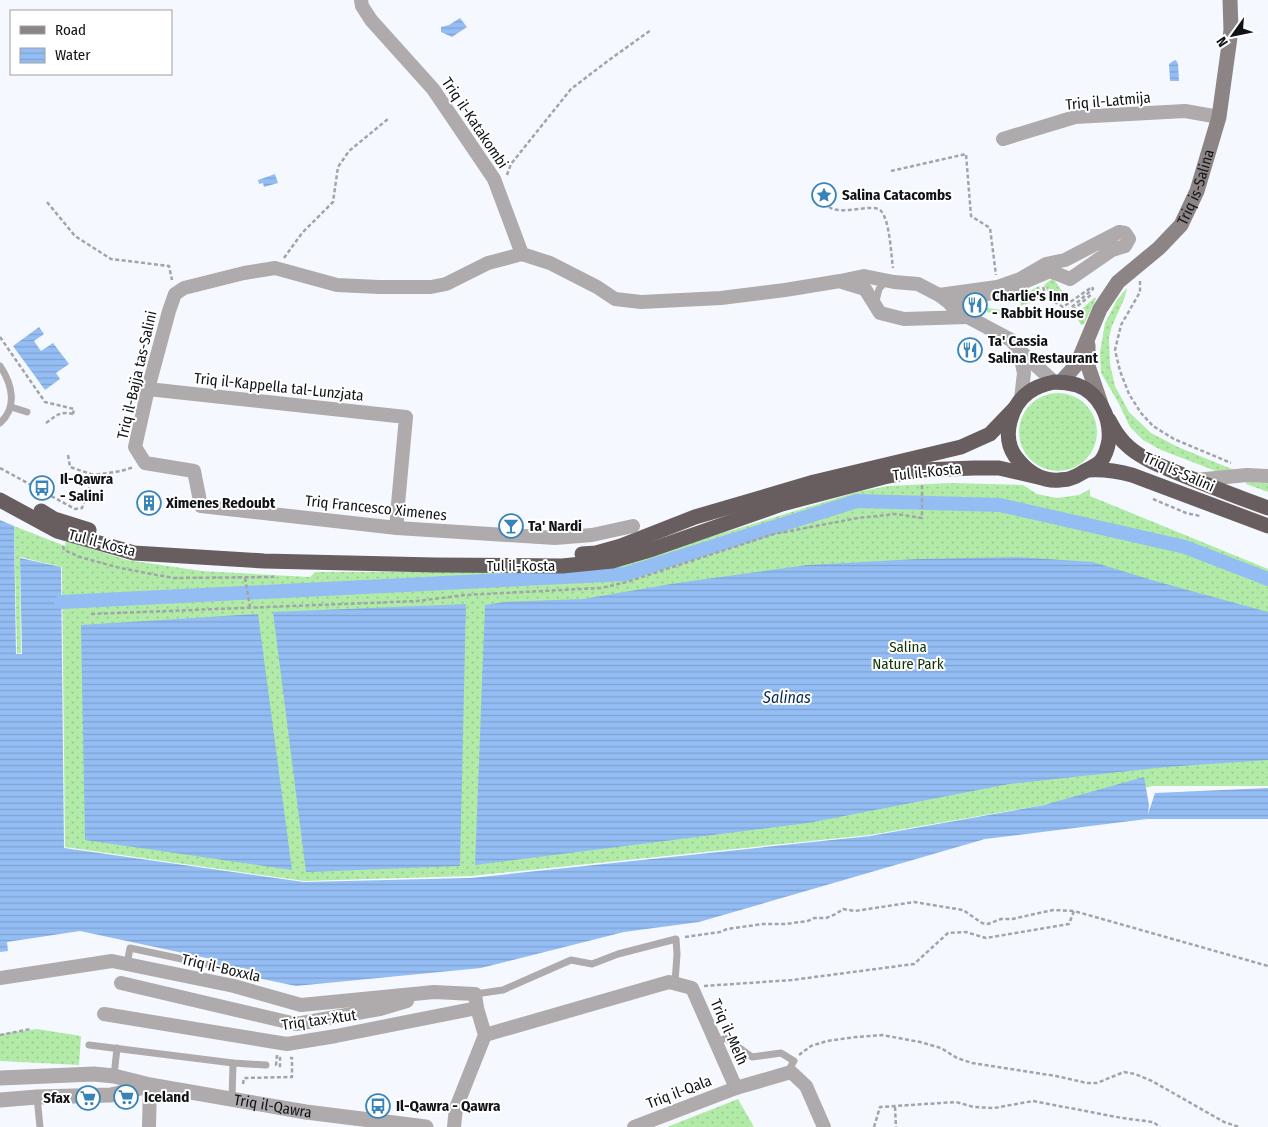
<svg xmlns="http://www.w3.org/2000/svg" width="1268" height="1127" viewBox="0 0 1268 1127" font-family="'Fira Sans Condensed',sans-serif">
<defs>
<pattern id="grass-dots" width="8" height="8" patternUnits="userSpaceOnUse" patternTransform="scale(1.25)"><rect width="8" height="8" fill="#b2eba8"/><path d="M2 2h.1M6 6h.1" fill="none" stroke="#98c990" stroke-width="1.8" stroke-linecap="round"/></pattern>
<pattern id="water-rules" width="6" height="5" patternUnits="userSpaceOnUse" patternTransform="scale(1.25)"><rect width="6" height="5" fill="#94bdf4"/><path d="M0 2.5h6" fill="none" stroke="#7fa2d0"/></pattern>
</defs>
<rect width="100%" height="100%" fill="#f5f9ff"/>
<g fill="url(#grass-dots)">
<path d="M1053,278L1068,300L1064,303L1049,295L1044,285Z"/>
<path d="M1039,286L1042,293L1039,300L1020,306C1022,293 1029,292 1039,286Z"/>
<path d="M1127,288L1125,297L1112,326L1109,337L1110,364L1115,386L1129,412L1151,433L1178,447L1239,472L1221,473L1161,450L1143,440L1130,427L1118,402L1101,373L1100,352L1105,323L1117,300Z"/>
<path d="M1095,297L1096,299L1084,324L1081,325L1075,315Z"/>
<path d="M987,308L1019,312V318L987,312Z"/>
<circle cx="1058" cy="432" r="39"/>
<path d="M1246,482L1268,483V492L1246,484Z"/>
<path d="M951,483L1023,485L1037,494L1057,498L1079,495L1090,489V496L1268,569V786H1153L870,835L471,876L304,881L65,847L62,567L20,557L21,653L17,654L14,526L65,546L66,541L127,560L202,571L310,577L315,572H444L618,565L857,492L888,486Z"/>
<path d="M37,1029L81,1036L79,1065L0,1061V1034Z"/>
<path d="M738,1099L754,1127H667Z"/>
</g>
<g fill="url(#water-rules)">
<path d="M460,18L467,27L452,37L441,32V27L449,25Z"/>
<path d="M1176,60L1178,64L1179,81H1170L1169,64L1173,61Z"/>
<path d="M275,174L278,183L264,187L263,183L259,184L258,180Z"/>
<path d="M39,327L44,334L34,341L41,351L53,343L69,364L56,373L60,379L45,390L13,346Z"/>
<path d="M0,520L14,526L16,654H22L20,558L61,567L64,848L304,882L471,878L870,836L1044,805L1144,777L1149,805L1148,814L1155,793L1268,788V819H1147L985,839L699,922L624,932L481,968L296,986L200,966L210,961L211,959L80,931L7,942L8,951L0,952Z"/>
<path d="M1017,557L1093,562L1155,581L1268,612V760L1166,767L1009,784L808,823L475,865L485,605L504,602L583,599L677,583L807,565L918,559Z"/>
<path d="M466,604L460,866L306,872L273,612Z"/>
<path d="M258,614L292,870L85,840L81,625Z"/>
</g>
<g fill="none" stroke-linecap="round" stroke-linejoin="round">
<path stroke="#94bdf4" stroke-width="14" d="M61,602L625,574L857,501L1000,505L1185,547L1268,579"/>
<g stroke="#a1a5aa" stroke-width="2.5" stroke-dasharray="4 2.5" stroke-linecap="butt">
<path d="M891,171L966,154L971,216L990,228L996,275"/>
<path d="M507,175L511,164L571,89L609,60L651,30"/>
<path d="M824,195C825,198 826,203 828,206C838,217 874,202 881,211C890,221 891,255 893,268"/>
<path d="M47,202L75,236L111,259L169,266L172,280"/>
<path d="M284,258L302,233L333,202L338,167L349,151L388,119"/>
<path d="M1140,281V292L1121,325L1115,350L1120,371L1129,394L1141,413L1153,426L1174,439L1231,463"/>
<path d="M1043,287L1046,296L1063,307L1092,287L1093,289L1067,311L1068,314L1092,294"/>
<path d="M0,337L45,402L74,409L73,414"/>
<path d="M46,423C56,416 59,411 73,414"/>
<path d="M68,455L70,467L94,475"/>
<path d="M0,468L75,509L82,508L94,475L121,471L134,467"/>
<path d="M1153,499L1186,513L1200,516"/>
<path d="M63,546L64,550L80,557L120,568L173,578L272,577L276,576"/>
<path d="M245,578L250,607"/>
<path d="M91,614L418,601L465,595L601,588L627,582L774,534L858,518L896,514L922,518V484"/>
<path d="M685,937L720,932L727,929L763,924H785L808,921L814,918H826L836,914L843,909L855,911L914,902L963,910L982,923L988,924L1001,919H1012L1053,910L1074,911"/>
<path d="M704,986L792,980L914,964L948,933L966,932L986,938L1069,924L1074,911L1268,966"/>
<path d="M0,1035L30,1029"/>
<path d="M277,1055L276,1065L280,1066V1056"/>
<path d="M799,1055L811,1046L827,1041L856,1037L882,1035L920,1042L941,1048L957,1058L972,1063L1056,1076L1087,1083H1097L1124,1072L1135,1074L1152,1081L1224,1122L1239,1127"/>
<path d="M243,1084L244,1078L292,1077V1058H290"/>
<path d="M895,1107L896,1127"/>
<path d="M874,1127L880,1107L956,1102L974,1107L994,1108L1033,1101L1122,1118L1153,1122L1160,1127"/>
</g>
<g stroke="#afaaab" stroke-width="7">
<path d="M875,305L879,289L887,280"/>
<path d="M0,366C12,384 18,407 0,423"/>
<path d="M11,407L27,412"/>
<path d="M127,964L130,948L210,965"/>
<path d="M475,994L503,990L571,960L592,964L618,954L676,939L677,954L675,983"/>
<path d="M716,1042L726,1038L752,1057L781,1053L794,1061L791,1066V1072"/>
<path d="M89,1045L233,1063L266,1065"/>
<path d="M114,1076L117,1048"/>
<path d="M37,1097L40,1127"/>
<path d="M232,1099L233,1063"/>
</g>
<g stroke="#afaaab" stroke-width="14">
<path d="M361,0L362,6L371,20L433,89L494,179L522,254L550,263L597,287L615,299L641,302L721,298L785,290L840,281L864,276L894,282L918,284L939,295L968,317L1011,340L1019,350"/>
<path d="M1003,139L1075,117L1185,111L1219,117"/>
<path d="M522,254L488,263L446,284L431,287H379L337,285L275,268L244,273L184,288L175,294L169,311L148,389L135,447L145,463L194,471L201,506L397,528L555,538L592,535L633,526"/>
<path d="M842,282L865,289L880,313L904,319L968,317"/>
<path d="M939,295L997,287L1020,279L1046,264L1065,260L1119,232L1125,233L1129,239L1125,246L1112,250L1070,279L1050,271L1005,290L994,293L963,297L951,305"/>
<path d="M148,389L406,417L397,515V528"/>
<path d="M1021,399L1024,373L1019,350L1054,382"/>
<path d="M1195,480L1247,475L1268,476"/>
<path d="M0,978L112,961L234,986L301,1005L434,992L475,994L477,1008L485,1035L456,1108L454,1127"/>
<path d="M121,983L296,1024L380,1009L407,1001"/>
<path d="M104,1014L287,1044L336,1036L477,1008"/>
<path d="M485,1035L669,982L692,988L736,1088"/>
<path d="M149,1127L150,1085"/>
<path d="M634,1127L736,1088L791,1072L806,1086L824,1127"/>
</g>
<g stroke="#afaaab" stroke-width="15">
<path id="s1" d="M0,1078L94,1074L114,1076L150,1085L306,1112L426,1127"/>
<path d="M0,1100L37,1097L111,1095L149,1086"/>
</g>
<g stroke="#8c8485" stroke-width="15">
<path d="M1088,345V366L1101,404"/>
<path id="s2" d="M1061,382L1077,364L1100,309L1118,282L1159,248L1181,225L1197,191L1219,117L1231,30L1230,0"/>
</g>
<g stroke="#685e60" stroke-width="15">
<path d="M1054,382C1061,382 1070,383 1077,385C1099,393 1111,417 1109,440C1108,446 1105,456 1101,461C1097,465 1089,469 1085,471C1080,474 1076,477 1071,478C1068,480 1064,479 1060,480C1041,482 1026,471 1015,456C1001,436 1011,405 1029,392C1037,386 1045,384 1054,382Z"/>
<path d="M1109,420C1115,431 1120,440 1130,448C1146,461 1166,468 1185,476C1212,487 1240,498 1268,508"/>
<path d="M1088,470C1103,469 1117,471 1132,475L1268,526"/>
<path d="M0,500L57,531L134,553L264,561L435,565L562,566L612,561L653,549L782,504L884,477L921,470L974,468H999L1038,477"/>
<path d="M41,511L54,519L89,530"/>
<path d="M582,554L596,553L621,546L695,517L814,482L961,447L990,434L1015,408"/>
</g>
</g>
<defs>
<g id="sight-ring" transform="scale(1.25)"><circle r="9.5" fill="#fff" stroke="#3883b7" stroke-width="1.5"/><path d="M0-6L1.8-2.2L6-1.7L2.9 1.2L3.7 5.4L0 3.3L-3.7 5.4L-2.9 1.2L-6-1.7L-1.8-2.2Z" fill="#3883b7"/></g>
<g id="restaurant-ring" transform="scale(1.25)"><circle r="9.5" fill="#fff" stroke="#3883b7" stroke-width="1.5"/><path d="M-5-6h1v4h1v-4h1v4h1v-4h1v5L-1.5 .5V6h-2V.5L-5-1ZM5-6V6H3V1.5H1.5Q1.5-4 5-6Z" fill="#3883b7"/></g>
<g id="bus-ring" transform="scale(1.25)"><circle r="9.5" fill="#fff" stroke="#3883b7" stroke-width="1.5"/><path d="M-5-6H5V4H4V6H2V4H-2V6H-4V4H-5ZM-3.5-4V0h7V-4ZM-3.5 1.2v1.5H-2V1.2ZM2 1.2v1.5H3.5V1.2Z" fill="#3883b7"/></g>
<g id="building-ring" transform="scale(1.25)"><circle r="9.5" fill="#fff" stroke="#3883b7" stroke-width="1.5"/><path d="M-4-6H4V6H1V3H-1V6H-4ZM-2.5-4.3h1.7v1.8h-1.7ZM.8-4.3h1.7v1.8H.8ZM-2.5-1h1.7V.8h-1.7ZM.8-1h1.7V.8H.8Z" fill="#3883b7"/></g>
<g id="bar-ring" transform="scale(1.25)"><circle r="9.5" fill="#fff" stroke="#3883b7" stroke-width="1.5"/><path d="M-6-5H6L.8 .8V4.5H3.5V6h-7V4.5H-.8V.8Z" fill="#3883b7"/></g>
<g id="supermarket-ring" transform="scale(1.25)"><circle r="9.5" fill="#fff" stroke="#3883b7" stroke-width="1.5"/><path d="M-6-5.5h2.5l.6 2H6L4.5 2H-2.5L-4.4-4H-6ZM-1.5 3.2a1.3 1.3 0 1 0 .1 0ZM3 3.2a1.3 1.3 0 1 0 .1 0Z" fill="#3883b7"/></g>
</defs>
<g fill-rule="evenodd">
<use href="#sight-ring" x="824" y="195"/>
<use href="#restaurant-ring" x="975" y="305"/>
<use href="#restaurant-ring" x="970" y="350"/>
<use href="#bus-ring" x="42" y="488"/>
<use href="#building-ring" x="149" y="503"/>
<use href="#bar-ring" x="511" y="526"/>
<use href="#supermarket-ring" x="126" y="1097"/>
<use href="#supermarket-ring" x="88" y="1098"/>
<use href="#bus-ring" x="378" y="1106"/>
</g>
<g text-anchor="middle" stroke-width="4" stroke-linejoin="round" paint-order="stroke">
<g font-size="15" fill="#111316" stroke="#fff">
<text transform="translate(1108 101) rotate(-5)" y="5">Triq il-Latmija</text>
<text transform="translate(475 123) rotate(56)" y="5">Triq il-Katakombi</text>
<text dy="5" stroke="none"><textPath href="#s2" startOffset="242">Triq is-Salina</textPath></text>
<text transform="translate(137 375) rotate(-77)" y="5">Triq il-Bajja tas-Salini</text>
<text transform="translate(279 387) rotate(6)" y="5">Triq il-Kappella tal-Lunzjata</text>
<text transform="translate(927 472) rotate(-6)" y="5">Tul il-Kosta</text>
<text transform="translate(1179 472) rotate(24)" y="5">Triq is-Salini</text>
<text transform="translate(376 508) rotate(6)" y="5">Triq Francesco Ximenes</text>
<text transform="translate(102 543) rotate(15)" y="5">Tul il-Kosta</text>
<text x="521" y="571">Tul il-Kosta</text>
<text transform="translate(221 968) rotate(13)" y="5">Triq il-Boxxla</text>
<text transform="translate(319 1020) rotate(-8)" y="5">Triq tax-Xtut</text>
<text transform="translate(729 1032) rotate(66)" y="5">Triq il-Melħ</text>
<text transform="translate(679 1092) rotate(-21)" y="5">Triq il-Qala</text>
<text dy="5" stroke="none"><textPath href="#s1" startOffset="276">Triq il-Qawra</textPath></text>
</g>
<g font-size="15" font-weight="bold" fill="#111316" stroke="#fff" text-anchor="start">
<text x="842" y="200">Salina Catacombs</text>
<text x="992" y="301">Charlie's Inn<tspan x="992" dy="17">- Rabbit House</tspan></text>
<text x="988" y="346">Ta' Cassia<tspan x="988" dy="17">Salina Restaurant</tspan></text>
<text x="60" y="484">Il-Qawra<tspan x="60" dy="17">- Salini</tspan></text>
<text x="166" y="508">Ximenes Redoubt</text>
<text x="528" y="531">Ta' Nardi</text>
<text x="144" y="1102">Iceland</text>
<text x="70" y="1103" text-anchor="end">Sfax</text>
<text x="396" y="1111">Il-Qawra - Qawra</text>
</g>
<g font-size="15" fill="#0f3607" stroke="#fff">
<text x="908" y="652">Salina<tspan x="908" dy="17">Nature Park</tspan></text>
</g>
<g font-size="16" font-style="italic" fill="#072953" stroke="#fff">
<text x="787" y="703">Salinas</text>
</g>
</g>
<rect x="10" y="10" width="162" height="65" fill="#ffffff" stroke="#a0a1a2"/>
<rect x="20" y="26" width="25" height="8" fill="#8c8485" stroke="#a0a1a2"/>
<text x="55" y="35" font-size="15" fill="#111316">Road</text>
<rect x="20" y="48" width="25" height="15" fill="url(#water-rules)" stroke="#a0a1a2"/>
<text x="55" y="60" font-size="15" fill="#111316">Water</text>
<g transform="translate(1233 35) rotate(237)" stroke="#ffffff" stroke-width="4" paint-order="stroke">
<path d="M0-4L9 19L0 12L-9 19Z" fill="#111316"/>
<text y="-8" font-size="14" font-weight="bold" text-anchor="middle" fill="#111316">N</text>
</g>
</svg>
